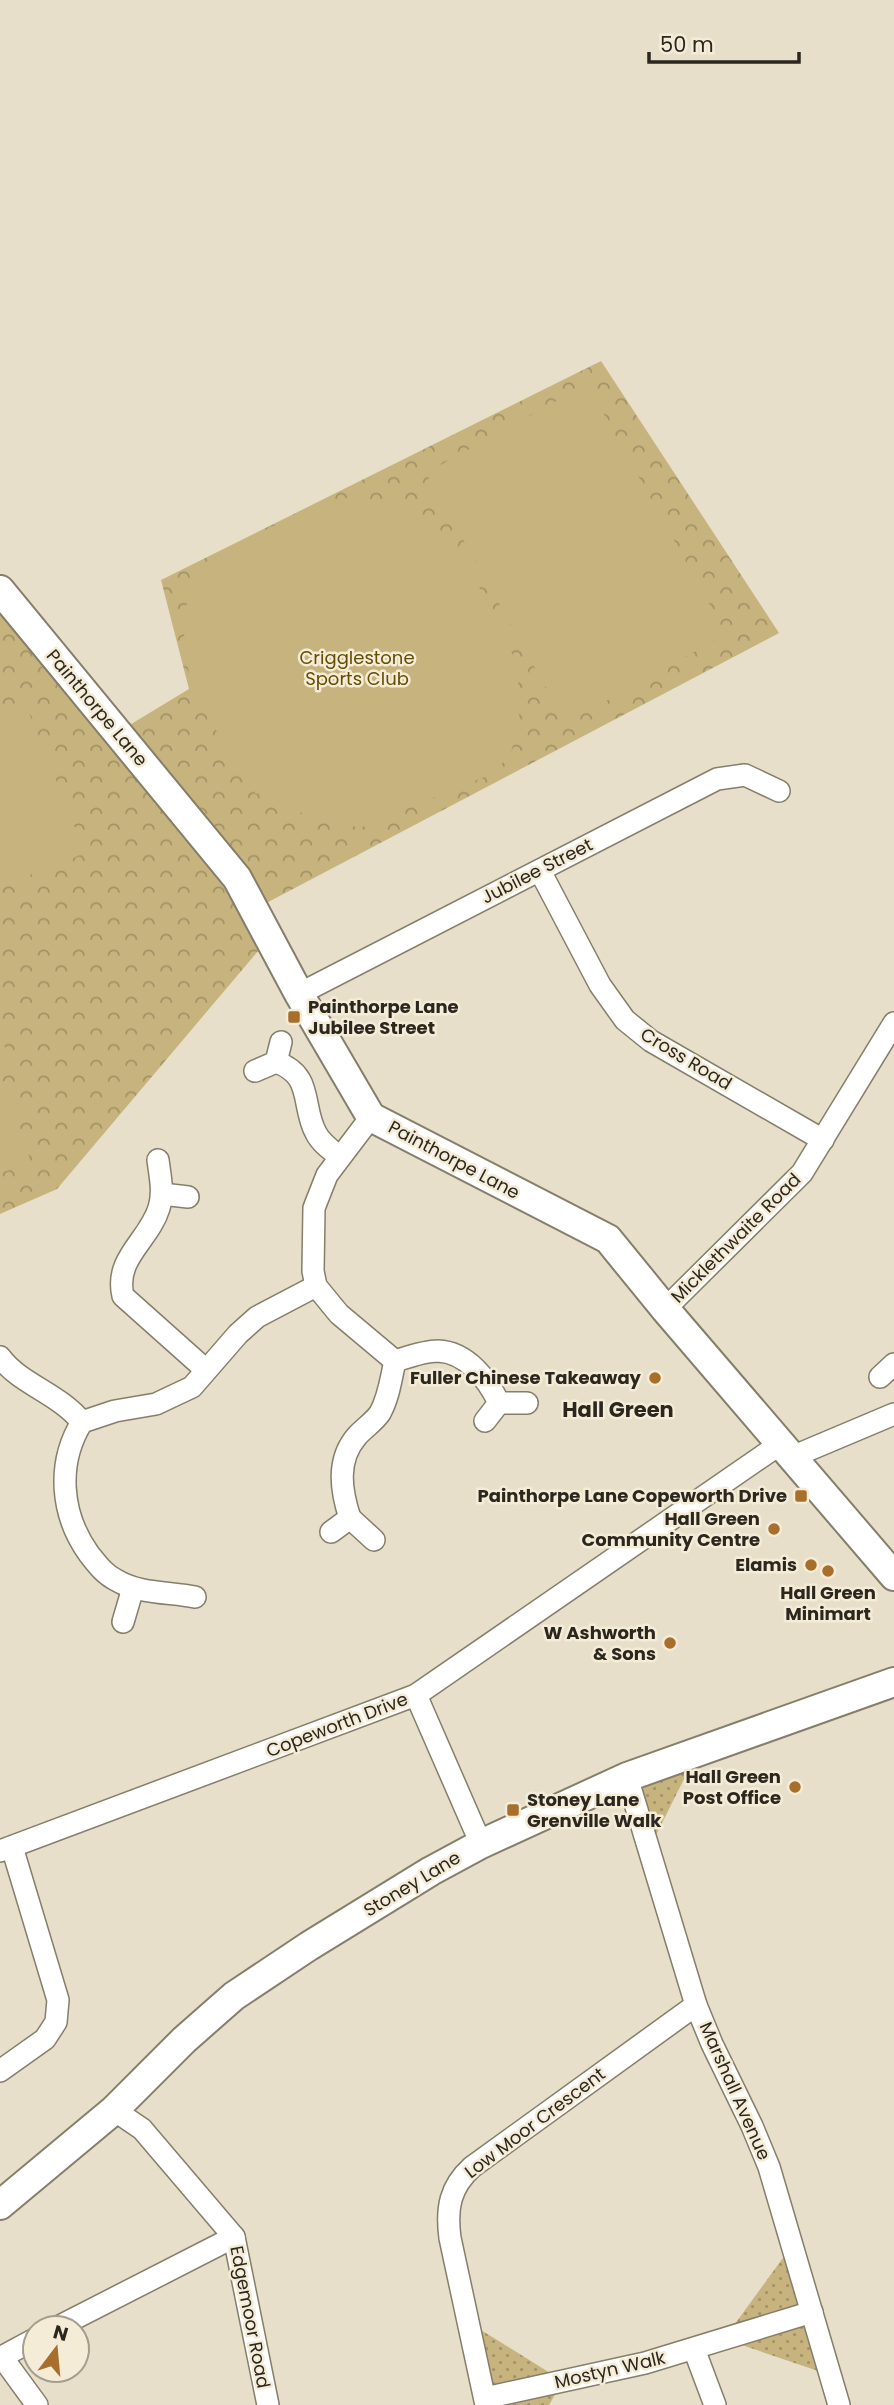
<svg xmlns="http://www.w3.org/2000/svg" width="894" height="2405" viewBox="0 0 894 2405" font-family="Poppins,sans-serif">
<defs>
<pattern id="grass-dots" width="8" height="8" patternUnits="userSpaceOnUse" patternTransform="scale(1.75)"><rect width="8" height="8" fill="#c7b37d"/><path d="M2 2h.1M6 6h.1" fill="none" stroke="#a29266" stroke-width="1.8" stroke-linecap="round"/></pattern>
<pattern id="park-crowns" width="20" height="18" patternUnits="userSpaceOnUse" patternTransform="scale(1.75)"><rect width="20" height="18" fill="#c7b37d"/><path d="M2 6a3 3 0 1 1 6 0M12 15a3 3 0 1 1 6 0" fill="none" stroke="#a29266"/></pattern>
</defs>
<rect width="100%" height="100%" fill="#e7dfca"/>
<g fill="url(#grass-dots)">
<path d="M698,1751L650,1847L627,1777Z"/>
<path d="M793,2244L830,2375L724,2339Z"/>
<path d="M468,2322L563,2381L549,2405H486Z"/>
</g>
<path fill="url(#park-crowns)" d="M601,361L779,633L253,910L269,938L57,1189L0,1214V608L118,732L189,689L161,580Z"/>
<g fill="#c7b37d">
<path d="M587,384L726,634L566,723L426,473Z"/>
<path d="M352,497L386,501L403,510L448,540L462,556L507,638L515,664L520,692L519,720L511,753L499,767L489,775L360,828L302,813L261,792L256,794C236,761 213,728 196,694C189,680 187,663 185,647C178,583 209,556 263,531C292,518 321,501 352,497Z"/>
<path d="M24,700L85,853L0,887V709Z"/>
<path d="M0,1031L11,1067L0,1070Z"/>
<path d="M6,1081L31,1163L0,1173V1082Z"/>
</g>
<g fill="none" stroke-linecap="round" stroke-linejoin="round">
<g stroke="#857e6a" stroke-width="24">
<g id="street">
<path d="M540,871L600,985L625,1020L651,1041L823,1140"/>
<path d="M299,994L717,779L745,775L779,791"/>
<path d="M276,1062C314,1075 301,1106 316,1133C321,1143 331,1150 340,1157"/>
<path d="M255,1071L276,1062L281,1042"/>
<path d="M371,1117L327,1175L314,1208L313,1271L316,1286L339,1314L395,1361"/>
<path d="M158,1160C160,1176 164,1192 159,1208C149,1241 114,1258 123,1296L206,1370"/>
<path d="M162,1194L188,1197"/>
<path d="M665,1309L802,1173L894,1023"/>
<path d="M0,1357C21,1385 57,1392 82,1422"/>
<path d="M395,1361C408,1357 424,1351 438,1351C467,1352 488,1380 499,1403"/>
<path d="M880,1377L894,1364"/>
<path d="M485,1421L499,1403H527"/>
<path d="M792,1457L894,1414"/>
<path d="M350,1518C341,1491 336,1460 357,1436C364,1428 374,1422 380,1413C389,1397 391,1378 395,1361"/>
<path d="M331,1532L350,1518L374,1540"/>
<path d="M195,1597C170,1592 139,1594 116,1580C104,1574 97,1564 89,1554C61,1515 56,1464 82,1422L115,1411L156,1404L192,1387L238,1334L257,1317L316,1286"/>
<path d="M123,1622L133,1588"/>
<path d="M416,1695L481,1844"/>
<path d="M627,1777L696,2005L712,2044L752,2126L769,2167L839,2405"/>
<path d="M0,1851L416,1695L780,1444"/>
<path d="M0,2071L45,2039L56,2022L58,2000L12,1847"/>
<path d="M114,2110L142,2129L234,2237L268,2405"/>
<path d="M56,2328L234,2237"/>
<path d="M694,2349L715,2405"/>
<path d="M2,2357L37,2405"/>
<path d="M0,2358L35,2339"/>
<path d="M485,2398L645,2363L812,2312"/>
<path d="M486,2405L450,2238C446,2208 450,2187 472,2167L696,2005"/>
</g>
</g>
<g stroke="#857e6a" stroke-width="32">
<g id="secondary">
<path d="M0,590L237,878L299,994L371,1117L608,1239L665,1309L894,1576"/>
<path d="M0,2205L114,2110L184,2040L234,1996L309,1946L431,1871L481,1844L627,1777L894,1682"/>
</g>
</g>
<use href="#street" stroke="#fff" stroke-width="21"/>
<use href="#secondary" stroke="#fff" stroke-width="28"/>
</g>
<g fill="#a76e2c" stroke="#f5ecd7" stroke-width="2.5">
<rect x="287" y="1010" width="14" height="14" rx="3.5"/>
<circle cx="655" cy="1378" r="7"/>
<rect x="794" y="1489" width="14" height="14" rx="3.5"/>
<circle cx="774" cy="1529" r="7"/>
<circle cx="811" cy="1565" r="7"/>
<circle cx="828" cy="1571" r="7"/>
<circle cx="670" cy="1643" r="7"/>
<circle cx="795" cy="1787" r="7"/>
<rect x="506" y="1803" width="14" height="14" rx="3.5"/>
</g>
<g text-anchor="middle" stroke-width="5" stroke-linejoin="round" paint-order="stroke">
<g font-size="18" fill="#634d00" stroke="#f5ecd7">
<text x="357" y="664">Crigglestone<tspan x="357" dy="21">Sports Club</tspan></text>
</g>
<g font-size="18" fill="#2b271f" stroke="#f5ecd7">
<text transform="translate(97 708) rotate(50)" y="6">Painthorpe Lane</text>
<text transform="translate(537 871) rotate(-27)" y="6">Jubilee Street</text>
<text transform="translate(686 1059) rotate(31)" y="6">Cross Road</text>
<text transform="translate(454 1160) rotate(28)" y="6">Painthorpe Lane</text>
<text transform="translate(736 1238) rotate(-45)" y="6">Micklethwaite Road</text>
<text transform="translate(337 1725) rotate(-21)" y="6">Copeworth Drive</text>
<text transform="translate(412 1884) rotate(-31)" y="6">Stoney Lane</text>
<text transform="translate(735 2091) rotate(66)" y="6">Marshall Avenue</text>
<text transform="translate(535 2123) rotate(-37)" y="6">Low Moor Crescent</text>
<text transform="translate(250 2317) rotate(79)" y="6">Edgemoor Road</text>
<text transform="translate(610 2370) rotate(-13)" y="6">Mostyn Walk</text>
</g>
<g font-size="18" font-weight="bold" fill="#2b271f" stroke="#f5ecd7" text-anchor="end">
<text x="308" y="1013" text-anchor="start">Painthorpe Lane<tspan x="308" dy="21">Jubilee Street</tspan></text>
<text x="641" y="1384">Fuller Chinese Takeaway</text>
<text x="787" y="1502">Painthorpe Lane Copeworth Drive</text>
<text x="760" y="1525">Hall Green<tspan x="760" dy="21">Community Centre</tspan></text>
<text x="797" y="1571">Elamis</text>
<text x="828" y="1599" text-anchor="middle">Hall Green<tspan x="828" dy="21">Minimart</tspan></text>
<text x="656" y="1639">W Ashworth<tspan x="656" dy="21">&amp; Sons</tspan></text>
<text x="781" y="1783">Hall Green<tspan x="781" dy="21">Post Office</tspan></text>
<text x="527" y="1806" text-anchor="start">Stoney Lane<tspan x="527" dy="21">Grenville Walk</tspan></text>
</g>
<g font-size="21" font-weight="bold" fill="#2b271f" stroke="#f5ecd7">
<text x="618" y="1417">Hall Green</text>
</g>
</g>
<g transform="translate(56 2349) rotate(16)"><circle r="33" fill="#f5ecd7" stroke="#a49d8d" stroke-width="2"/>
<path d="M0-5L12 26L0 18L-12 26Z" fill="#a76e2c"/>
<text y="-10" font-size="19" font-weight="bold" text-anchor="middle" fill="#2b271f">N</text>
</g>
<path d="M649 52v10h150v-10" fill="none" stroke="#2b271f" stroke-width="3.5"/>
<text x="660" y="52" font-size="21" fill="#2b271f" stroke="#f5ecd7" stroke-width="5" paint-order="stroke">50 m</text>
</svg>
